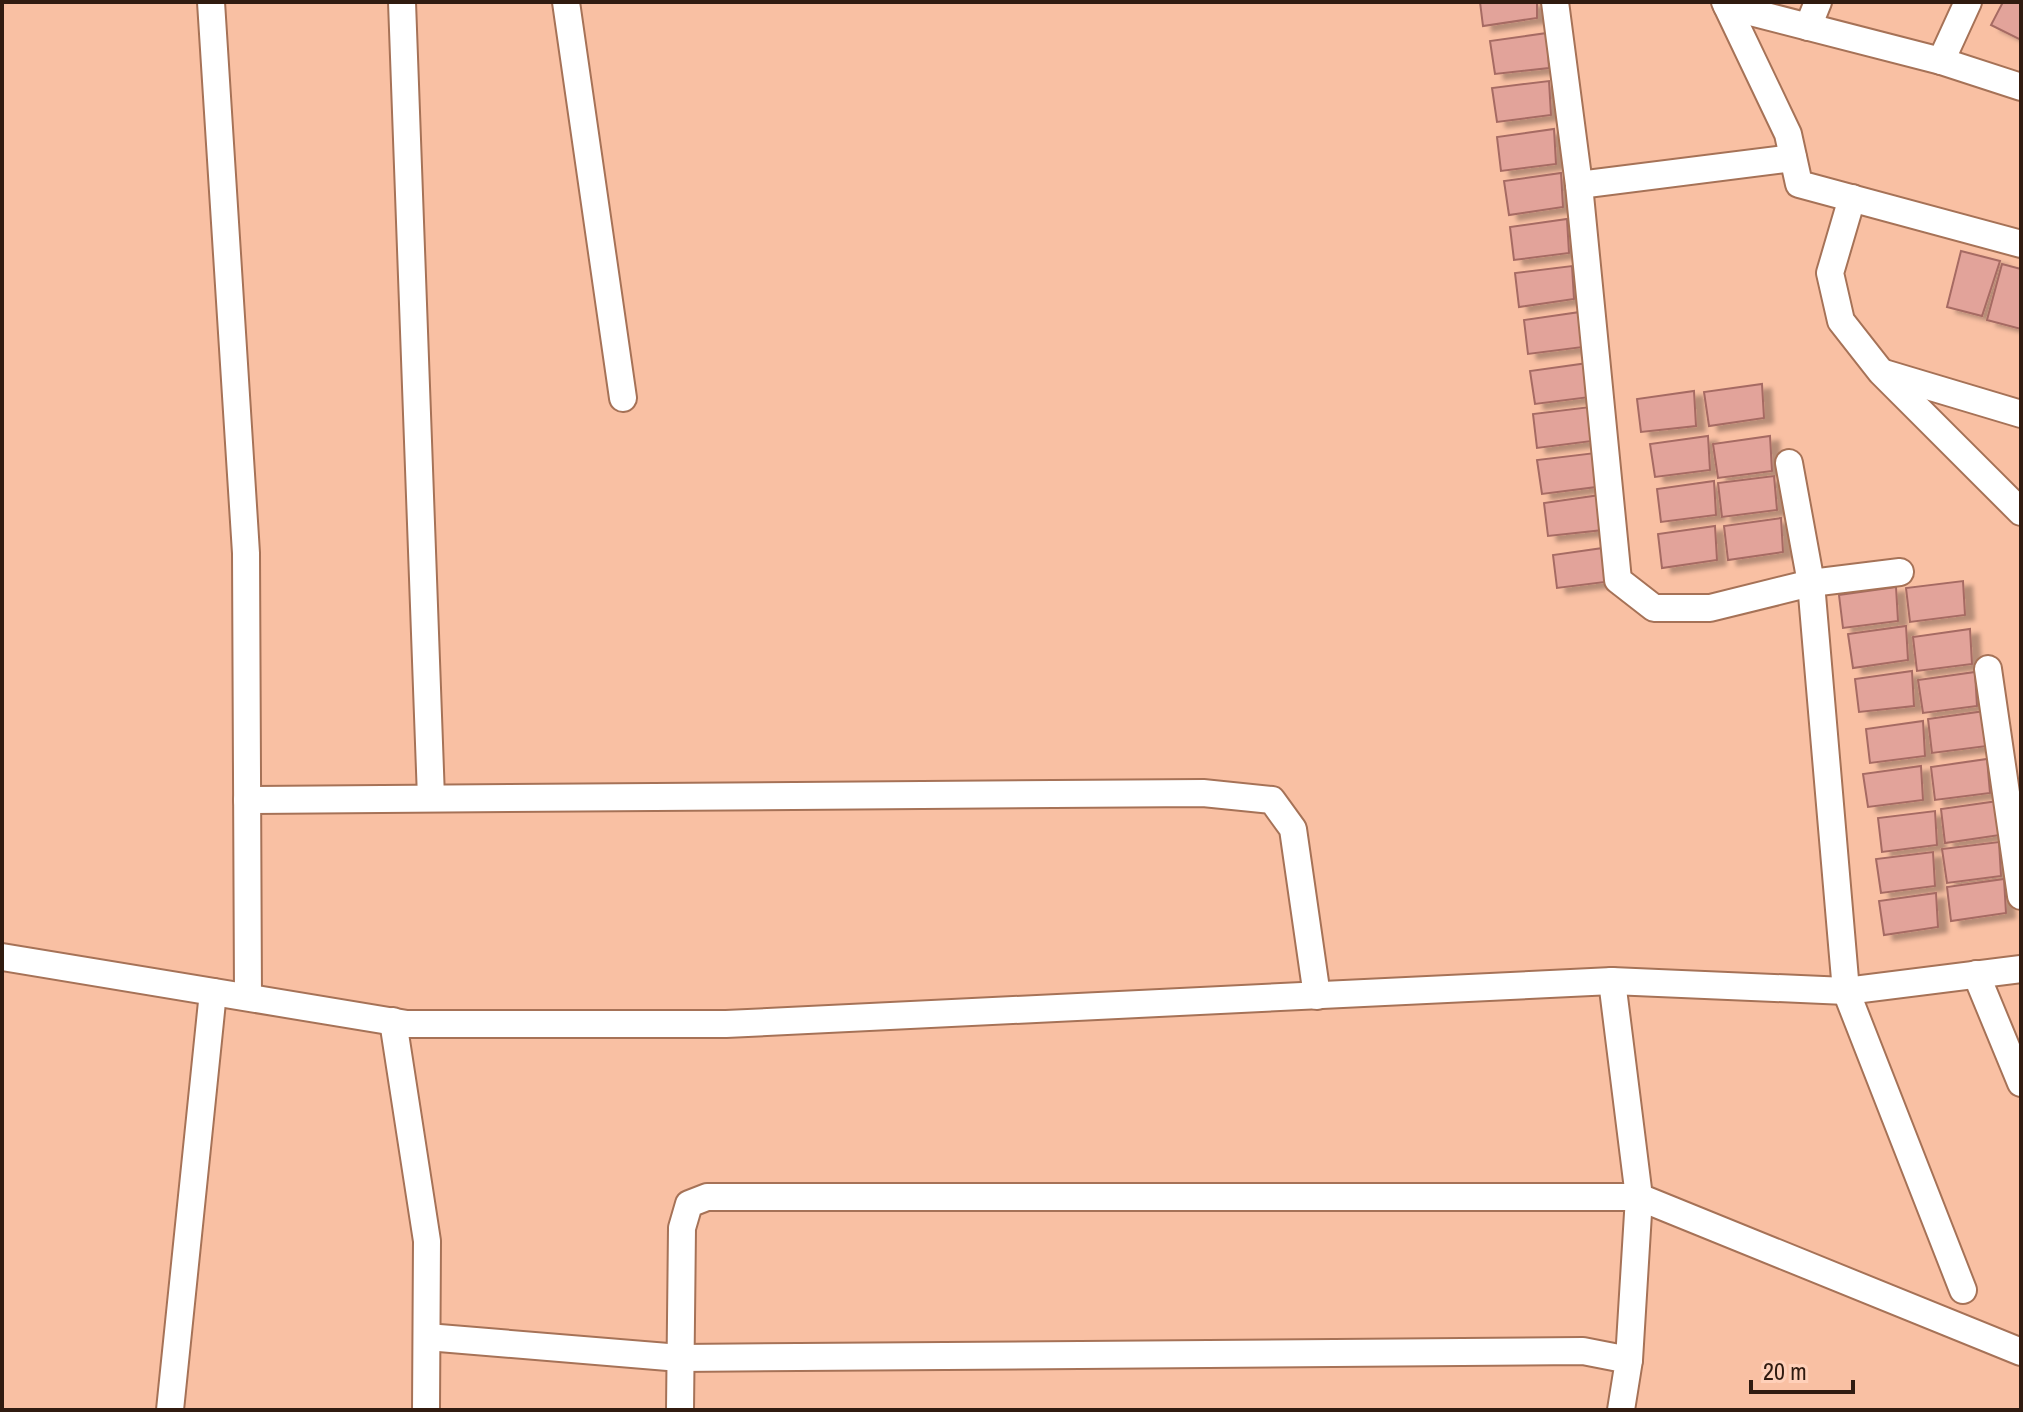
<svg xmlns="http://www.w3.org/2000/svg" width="2023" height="1412" viewBox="0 0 2023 1412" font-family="'Archivo Narrow',sans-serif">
<defs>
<filter id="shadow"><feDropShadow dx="9" dy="5" stdDeviation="2" flood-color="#0004"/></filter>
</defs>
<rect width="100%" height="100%" fill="#f9c0a3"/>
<g fill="#e2a39a" stroke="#a66b63" stroke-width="2" filter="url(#shadow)">
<path d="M1480,2H1537V18L1483,26Z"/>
<path d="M2003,2H2021V40L1991,25Z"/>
<path d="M1547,33L1549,68L1495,74L1490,41Z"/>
<path d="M1549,81L1551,115L1497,122L1492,88Z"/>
<path d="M1554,129L1556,164L1501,171L1497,137Z"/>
<path d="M1561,173L1563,207L1509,215L1504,181Z"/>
<path d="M1567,219L1569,253L1514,260L1510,227Z"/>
<path d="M1961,251L2000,261L1982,316L1947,307Z"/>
<path d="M2002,264L2021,269V329L1987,320Z"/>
<path d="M1572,266L1574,299L1519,307L1515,273Z"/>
<path d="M1580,312L1583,347L1528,354L1524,320Z"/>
<path d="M1588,363L1590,397L1535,404L1530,371Z"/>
<path d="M1762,384L1764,418L1709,426L1704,392Z"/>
<path d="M1694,391L1696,426L1641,432L1637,399Z"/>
<path d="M1590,407L1592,441L1537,448L1533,414Z"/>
<path d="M1708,436L1710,470L1655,477L1650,444Z"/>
<path d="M1770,436L1772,471L1718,478L1713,444Z"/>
<path d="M1595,453L1596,487L1542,494L1537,460Z"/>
<path d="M1774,476L1777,510L1722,517L1718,483Z"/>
<path d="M1714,481L1716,515L1661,522L1657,489Z"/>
<path d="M1600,495L1603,530L1548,536L1544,503Z"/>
<path d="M1781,518L1783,552L1728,560L1724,526Z"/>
<path d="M1715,526L1717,560L1662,568L1658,534Z"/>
<path d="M1610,547L1613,581L1557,588L1553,555Z"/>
<path d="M1963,581L1965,615L1910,622L1906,588Z"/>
<path d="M1896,587L1898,621L1843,628L1839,595Z"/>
<path d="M1906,626L1908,660L1853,668L1848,634Z"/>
<path d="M1970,629L1972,664L1917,671L1913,637Z"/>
<path d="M1912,671L1914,706L1859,712L1855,679Z"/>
<path d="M1975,672L1977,706L1923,713L1918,680Z"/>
<path d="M1985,711L1987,746L1932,753L1928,719Z"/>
<path d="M1923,721L1925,756L1870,763L1866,729Z"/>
<path d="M1987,759L1990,793L1935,800L1931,767Z"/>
<path d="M1921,766L1923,800L1868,807L1863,774Z"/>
<path d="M1998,801L2000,835L1945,843L1941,809Z"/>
<path d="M1935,811L1937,845L1882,852L1878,818Z"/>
<path d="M1999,842L2001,876L1947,883L1942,849Z"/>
<path d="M1933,852L1935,886L1881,893L1876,859Z"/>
<path d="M2004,879L2006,913L1951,921L1947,887Z"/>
<path d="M1936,893L1938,927L1884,935L1879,901Z"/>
</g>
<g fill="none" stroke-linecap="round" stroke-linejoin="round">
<g stroke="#a67257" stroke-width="30">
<g id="street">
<path d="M211,2L246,553L248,997"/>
<path d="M402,2L431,798"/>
<path d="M566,2L623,398"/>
<path d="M1555,2L1579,185L1618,580L1654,608H1710L1811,583L1900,572"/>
<path d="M1725,2L1788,134L1799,184L2021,244"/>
<path d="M1727,6L1941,61L2021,87"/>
<path d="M1808,27L1818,2"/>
<path d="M1941,61L1968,2"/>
<path d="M1579,185L1793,158"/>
<path d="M1852,198L1830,273L1841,321L1881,372L2021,512"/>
<path d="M1884,373L2021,414"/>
<path d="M1789,463L1811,583L1846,991L1963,1290"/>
<path d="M1988,669L2021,896"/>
<path d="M247,800L1203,793L1272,800L1293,829L1317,996"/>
<path d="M2,957L407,1024H726L1612,981L1846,991L2021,969"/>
<path d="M1976,974L2021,1083"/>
<path d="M1612,981L1639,1197L2021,1352"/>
<path d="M393,1021L427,1241L426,1410"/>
<path d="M427,1337L680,1358L1583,1351L1629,1360L1621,1410"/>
<path d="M170,1410L213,992"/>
<path d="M680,1410L682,1228L689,1204L707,1197H1639L1629,1360"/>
</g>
</g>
<use href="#street" stroke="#fff" stroke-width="26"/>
</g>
<rect width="2023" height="1412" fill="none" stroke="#301b10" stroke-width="8"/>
<path d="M1751 1380v12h102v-12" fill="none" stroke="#301b10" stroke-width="4"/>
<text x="1763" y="1380" font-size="24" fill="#301b10" stroke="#ffd0b9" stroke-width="6" paint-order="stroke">20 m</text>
</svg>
